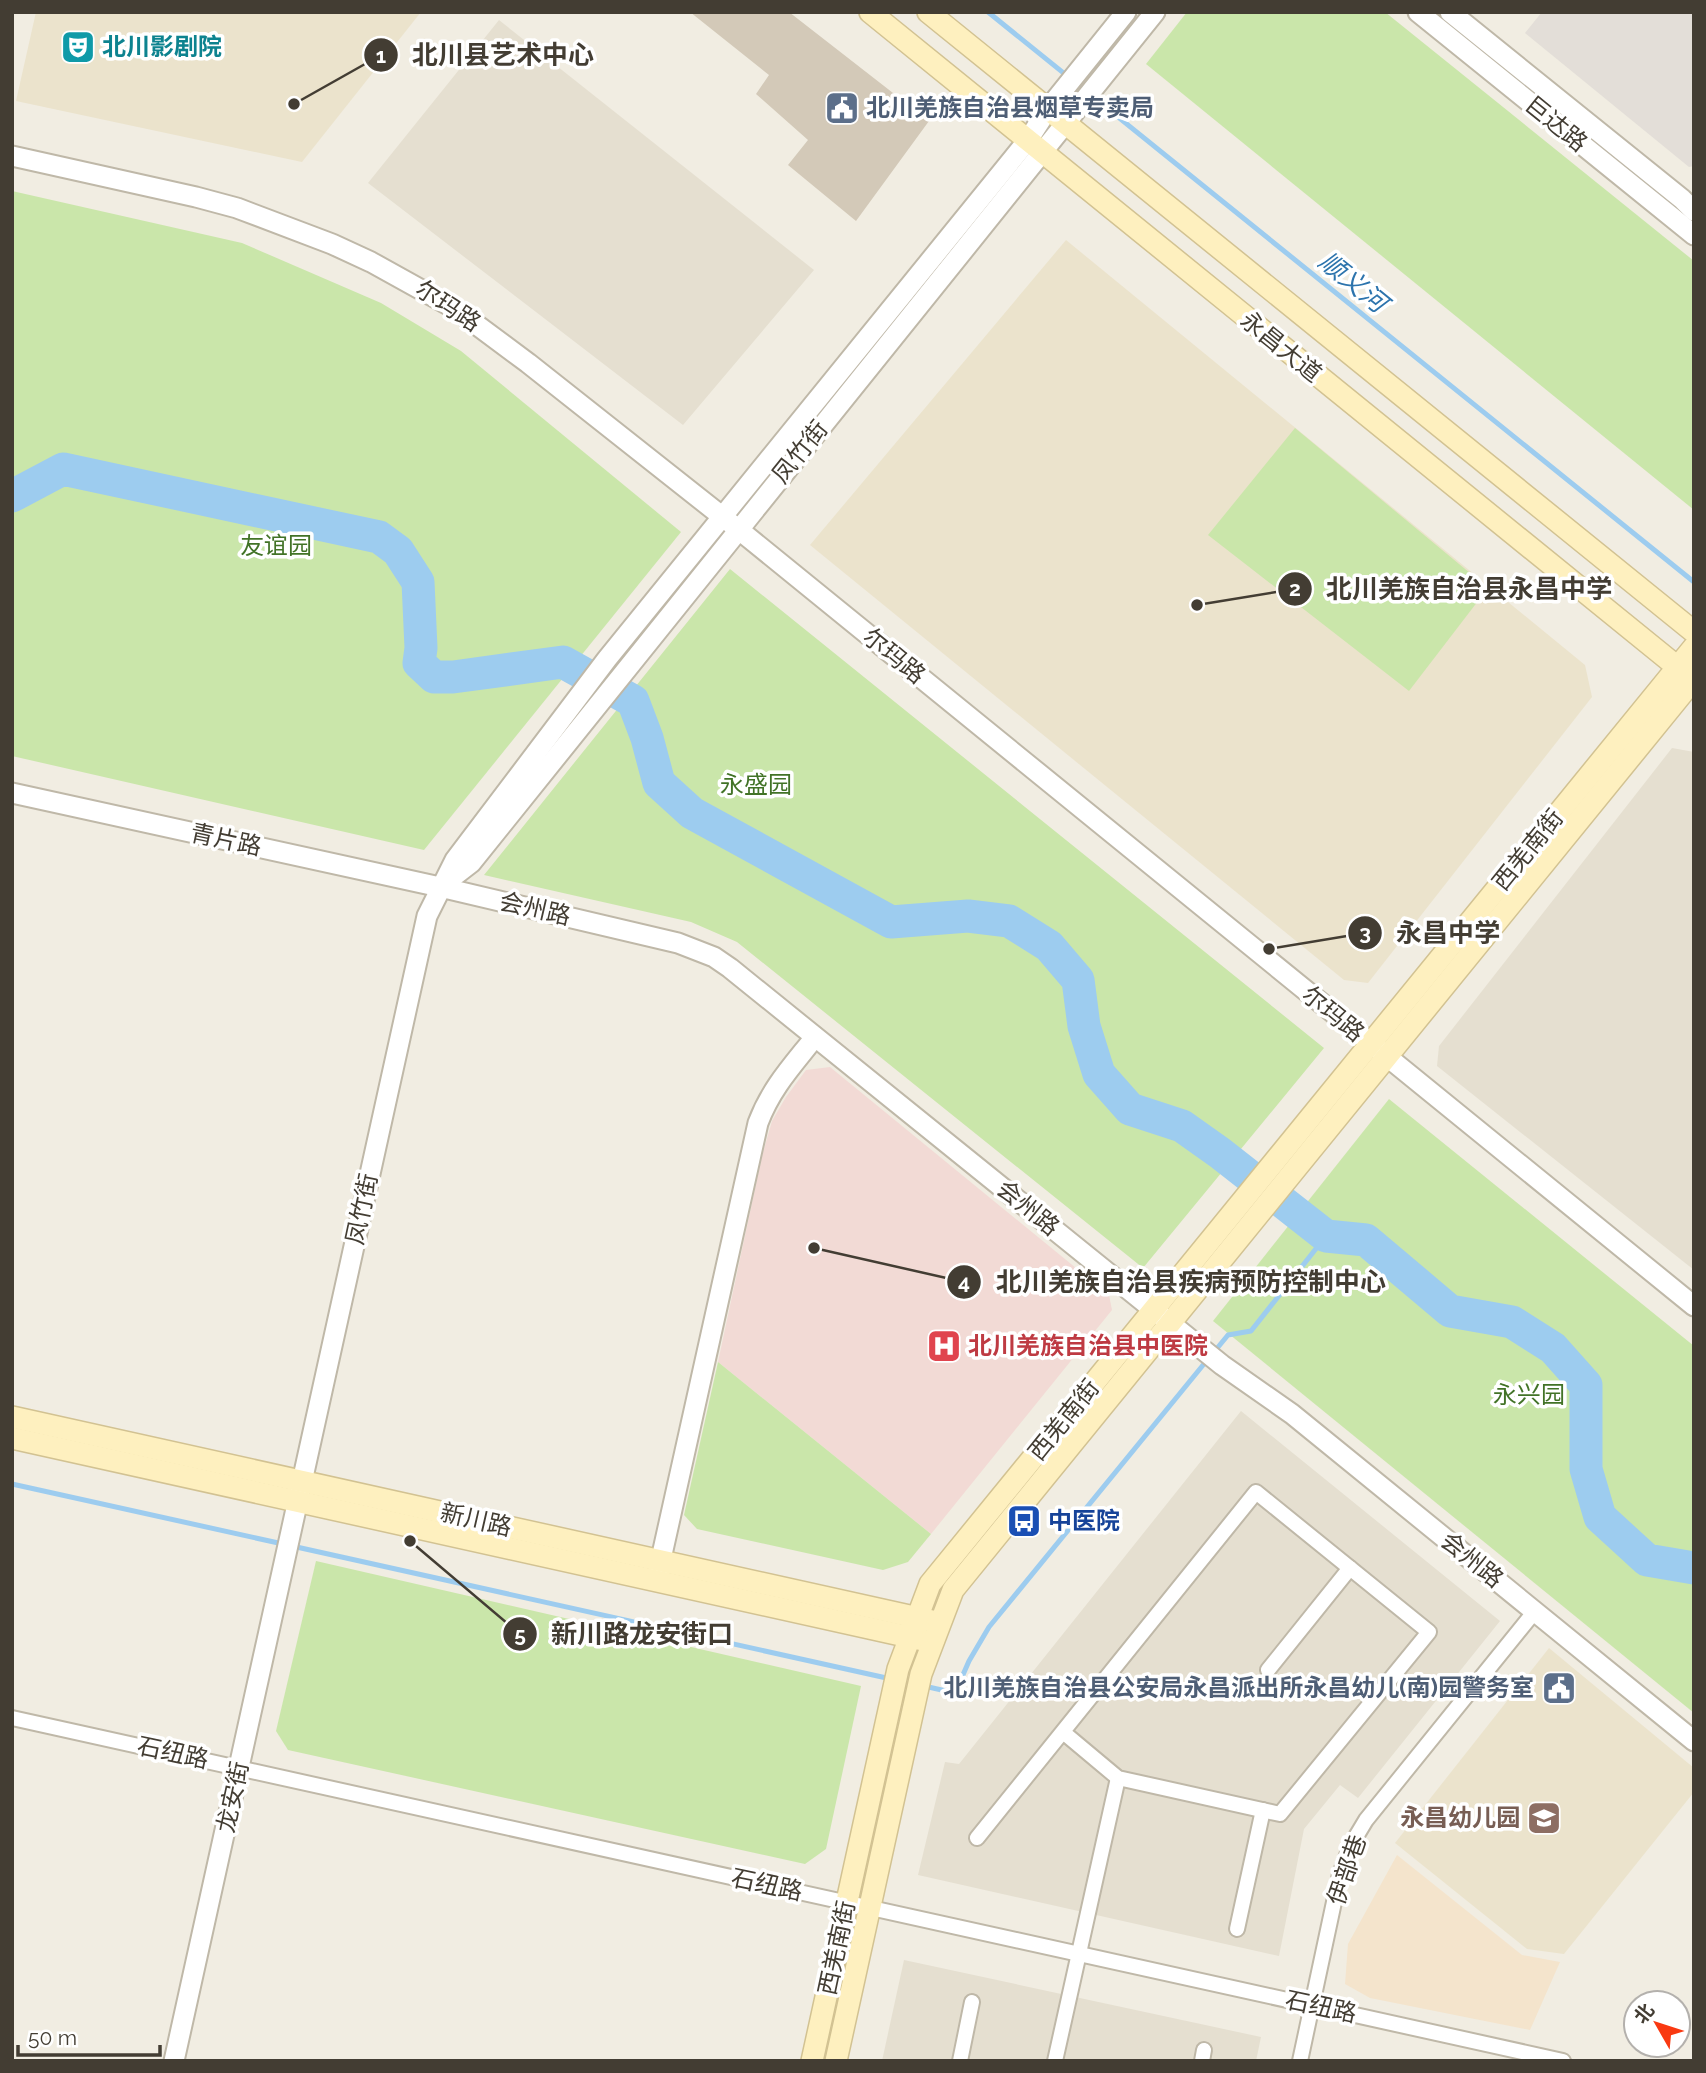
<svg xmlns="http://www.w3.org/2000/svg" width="1706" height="2073" viewBox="0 0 1706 2073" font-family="Raleway,'Noto Sans SC',sans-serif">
<rect width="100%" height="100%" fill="#f1ede2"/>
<g fill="#e5dfd0">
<path d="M499,20L814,270L683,425L368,183Z"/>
<path d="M1672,748L1694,752V1270L1437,1066L1439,1046Z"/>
<path d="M1241,1411L1500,1621L1358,1798L1340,1785L1304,1829L1279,1956L918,1875L945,1762L959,1764Z"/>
<path d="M904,1960L1261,2037L1256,2061H882Z"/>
</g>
<path fill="#f4e4cc" d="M1397,1855L1522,1955L1560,1962L1530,2030L1370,1998L1345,1984L1348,1944Z"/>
<path fill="#e3ded8" d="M1542,12H1694V166L1689,167L1525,33Z"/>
<g fill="#ebe3cc">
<path d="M36,12H421L302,162L16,101Z"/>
<path d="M1066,240L1585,665L1592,697L1368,983L1344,980L810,545Z"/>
<path d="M1549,1648L1694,1768V1792L1564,1954L1527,1949L1395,1843Z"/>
</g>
<path fill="#f2dad5" d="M830,1067L1109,1295L1112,1310L931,1534L718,1362L762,1156L772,1121L786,1097L806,1070Z"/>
<g fill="#cae6aa">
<path d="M1187,12H1385L1694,261V510L1146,64Z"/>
<path d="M12,191L242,243L381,303L461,351L681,532L424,850L12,756Z"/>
<path d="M1295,428L1488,588L1409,691L1208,535Z"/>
<path d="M730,569L1324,1048L1143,1268L737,942L691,922L484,875Z"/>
<path d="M1389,1099L1694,1346V1713L1213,1321Z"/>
<path d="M718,1362L931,1534L908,1562L883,1570L697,1529L684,1515Z"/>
<path d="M316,1561L861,1686L826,1849L805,1864L288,1750L276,1731Z"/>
</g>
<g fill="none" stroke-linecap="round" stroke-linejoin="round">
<g stroke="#9dccef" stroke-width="5">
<path d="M988,12L1694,582"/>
<path d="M1214,1352L1228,1335L1251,1331L1326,1236"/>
<path d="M12,1484L283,1544"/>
<path d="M292,1546L891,1679"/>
<path d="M924,1686L955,1693L969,1661L989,1627L1208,1359"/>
</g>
<path stroke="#9dccef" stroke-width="33" d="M12,496L63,469L379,537L398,551L418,582L421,648L419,663L434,677H453L563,662L633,701L647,738L659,783L692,813L891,922L968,916L1009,921L1049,946L1078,980L1084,1026L1099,1074L1130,1109L1182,1126L1220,1153L1326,1236L1366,1240L1450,1311L1512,1322L1553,1348L1586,1385V1469L1600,1517L1647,1560L1694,1568"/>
</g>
<path fill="#d3c9b8" d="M690,12H789L929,121L856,221L788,165L808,140L756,94L769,75Z"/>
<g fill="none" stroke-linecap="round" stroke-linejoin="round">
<g stroke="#bfb8a8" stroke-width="18">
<g id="minor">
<path d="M1268,1670L1350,1568"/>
<path d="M12,1718L1563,2061"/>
<path d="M977,1838L1256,1492L1429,1632L1280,1814L1118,1778L1063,1732"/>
<path d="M1237,1929L1263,1810"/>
<path d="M960,2061L972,2002"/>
<path d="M1055,2061L1118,1778"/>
<path d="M1202,2061L1204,2050"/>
<path d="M1300,2061L1340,1874L1351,1845L1366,1820L1535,1611"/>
</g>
</g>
<g stroke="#bfb8a8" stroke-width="23">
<g id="tertiary">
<path d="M1418,12L1694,235"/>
<path d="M1450,12L1682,199L1694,211"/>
<path d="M12,156L196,197L237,208L332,244L371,262L454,308L528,363L738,529L1694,1306"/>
<path d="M12,793L440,887L678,943L714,957L730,968L1222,1365L1292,1414L1694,1741"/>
<path d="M449,880L471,863L1155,12"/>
<path d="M657,1577L758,1123C771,1088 793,1065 815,1037"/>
<path d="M174,2061L427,916L455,860L607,659L1028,140L1048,109L1126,12"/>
</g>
</g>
<g stroke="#d2c292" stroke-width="24">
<g id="secondary">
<path d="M870,12L1686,674"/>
<path d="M928,12L1694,632"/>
<path d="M12,1417L932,1621"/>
<path d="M12,1438L923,1640"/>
<path d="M812,2061L898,1669L930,1584L1694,647"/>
<path d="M836,2061L921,1674L953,1590L1694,679"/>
</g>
</g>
<use href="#minor" stroke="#fff" stroke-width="14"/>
<use href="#tertiary" stroke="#fff" stroke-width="19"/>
<use href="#secondary" stroke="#fef0bf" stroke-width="21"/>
</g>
<defs>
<g id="theatre-square" transform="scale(1.75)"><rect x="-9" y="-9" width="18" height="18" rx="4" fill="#0f9aa8" stroke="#fff"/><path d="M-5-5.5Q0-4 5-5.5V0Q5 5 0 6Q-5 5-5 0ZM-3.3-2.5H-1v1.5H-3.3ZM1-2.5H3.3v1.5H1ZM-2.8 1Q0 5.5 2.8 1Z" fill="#fff"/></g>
<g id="civic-square" transform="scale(1.75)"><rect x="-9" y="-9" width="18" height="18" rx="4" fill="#5c6f8a" stroke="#fff"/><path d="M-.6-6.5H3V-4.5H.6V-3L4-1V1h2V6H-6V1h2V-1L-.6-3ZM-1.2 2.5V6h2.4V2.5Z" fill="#fff"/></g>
<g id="hospital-square" transform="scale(1.75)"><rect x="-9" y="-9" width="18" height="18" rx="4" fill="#e0444e" stroke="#fff"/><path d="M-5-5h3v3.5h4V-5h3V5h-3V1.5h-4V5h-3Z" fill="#fff"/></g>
<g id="bus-square" transform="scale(1.75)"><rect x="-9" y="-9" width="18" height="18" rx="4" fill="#1a4fb4" stroke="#fff"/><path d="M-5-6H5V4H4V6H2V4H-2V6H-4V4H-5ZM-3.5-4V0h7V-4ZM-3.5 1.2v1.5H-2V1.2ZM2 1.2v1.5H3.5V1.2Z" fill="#fff"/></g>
<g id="school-square" transform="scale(1.75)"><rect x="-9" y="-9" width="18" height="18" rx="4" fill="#8d6e63" stroke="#fff"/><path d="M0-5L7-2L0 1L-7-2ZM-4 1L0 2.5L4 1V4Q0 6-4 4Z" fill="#fff"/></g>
</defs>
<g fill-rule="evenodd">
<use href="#theatre-square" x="78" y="47"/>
<use href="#civic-square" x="842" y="108"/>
<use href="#hospital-square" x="944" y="1346"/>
<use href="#bus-square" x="1024" y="1521"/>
<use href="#civic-square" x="1559" y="1688"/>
<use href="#school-square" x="1544" y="1818"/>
</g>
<g text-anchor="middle" stroke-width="7" stroke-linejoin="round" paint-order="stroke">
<g font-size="24" font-weight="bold" fill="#0d838f" stroke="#fff" text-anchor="start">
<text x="102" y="55">北川影剧院</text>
</g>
<g font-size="24" font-weight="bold" fill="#4e5e75" stroke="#fff" text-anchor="start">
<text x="866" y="116">北川羌族自治县烟草专卖局</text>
<text x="1534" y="1696" text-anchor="end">北川羌族自治县公安局永昌派出所永昌幼儿(南)园警务室</text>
</g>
<g font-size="24" fill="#433d33" stroke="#fff">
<text transform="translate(1556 124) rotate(39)" y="8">巨达路</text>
<text transform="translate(448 306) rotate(33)" y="8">尔玛路</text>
<text transform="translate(1281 347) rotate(39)" y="8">永昌大道</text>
<text transform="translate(800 452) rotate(-51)" y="8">凤竹街</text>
<text transform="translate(894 656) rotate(39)" y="8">尔玛路</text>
<text transform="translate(226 840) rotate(12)" y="8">青片路</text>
<text transform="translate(1528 850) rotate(-51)" y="8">西羌南街</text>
<text transform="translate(535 909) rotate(13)" y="8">会州路</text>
<text transform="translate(1333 1014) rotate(39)" y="8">尔玛路</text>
<text transform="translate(1028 1208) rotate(39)" y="8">会州路</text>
<text transform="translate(362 1209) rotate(-78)" y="8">凤竹街</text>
<text transform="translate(1064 1420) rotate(-51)" y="8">西羌南街</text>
<text transform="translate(476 1520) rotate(13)" y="8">新川路</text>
<text transform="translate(1472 1560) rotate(39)" y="8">会州路</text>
<text transform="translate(173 1753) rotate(12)" y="8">石纽路</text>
<text transform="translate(233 1797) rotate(-78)" y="8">龙安街</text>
<text transform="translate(1347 1870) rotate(-71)" y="8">伊部巷</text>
<text transform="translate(767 1885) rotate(12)" y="8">石纽路</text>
<text transform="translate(837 1948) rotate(-78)" y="8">西羌南街</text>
<text transform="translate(1321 2007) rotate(12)" y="8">石纽路</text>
</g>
<g font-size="24" fill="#427327" stroke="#fff">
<text x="276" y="554">友谊园</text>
<text x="756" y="793">永盛园</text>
<text x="1529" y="1403">永兴园</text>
</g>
<g font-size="24" font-weight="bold" fill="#be3a42" stroke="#fff" text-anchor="start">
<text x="968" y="1354">北川羌族自治县中医院</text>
</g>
<g font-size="24" font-weight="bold" fill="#164399" stroke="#fff" text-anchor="start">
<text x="1048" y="1529">中医院</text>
</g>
<g font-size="24" font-weight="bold" fill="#785e54" stroke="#fff" text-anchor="end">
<text x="1520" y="1826">永昌幼儿园</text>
</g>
<g font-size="26" font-style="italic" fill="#2d74ad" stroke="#fff">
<text transform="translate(1353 282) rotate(39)" y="9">顺义河</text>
</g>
</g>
<path fill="none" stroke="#433d33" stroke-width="2.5" d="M294 104L381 55M1197 605L1295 589M1269 949L1365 933M814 1248L964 1282M410 1541L520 1634"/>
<g fill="#433d33" stroke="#fff" stroke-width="2.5">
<circle cx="294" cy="104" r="7"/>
<circle cx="1197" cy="605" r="7"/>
<circle cx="1269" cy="949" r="7"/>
<circle cx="814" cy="1248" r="7"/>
<circle cx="410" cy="1541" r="7"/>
<circle cx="381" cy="55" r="18"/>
<circle cx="1295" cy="589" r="18"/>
<circle cx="1365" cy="933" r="18"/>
<circle cx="964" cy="1282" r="18"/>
<circle cx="520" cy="1634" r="18"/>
</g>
<g font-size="21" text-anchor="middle" font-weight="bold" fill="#fff">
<text x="381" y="63">1</text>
<text x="1295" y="596">2</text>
<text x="1365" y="940">3</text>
<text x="964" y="1289">4</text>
<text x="520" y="1642">5</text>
</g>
<g font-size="26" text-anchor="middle" font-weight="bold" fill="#433d33" stroke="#fff" stroke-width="7" stroke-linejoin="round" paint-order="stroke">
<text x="503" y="64">北川县艺术中心</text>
<text x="1469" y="598">北川羌族自治县永昌中学</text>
<text x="1448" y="942">永昌中学</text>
<text x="1191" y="1291">北川羌族自治县疾病预防控制中心</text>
<text x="642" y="1643">新川路龙安街口</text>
</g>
<rect width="1706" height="2073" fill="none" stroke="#433d33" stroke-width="28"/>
<g transform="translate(1657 2024) rotate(309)"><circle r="33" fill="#ffffff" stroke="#b4b1ad" stroke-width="2"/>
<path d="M0-5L12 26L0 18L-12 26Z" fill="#f93911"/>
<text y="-10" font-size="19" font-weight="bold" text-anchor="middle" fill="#433d33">北</text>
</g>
<path d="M18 2045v10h142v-10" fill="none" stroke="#433d33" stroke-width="3.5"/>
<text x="28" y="2045" font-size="21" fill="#433d33" stroke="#ffffff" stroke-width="5" paint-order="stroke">50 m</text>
</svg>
